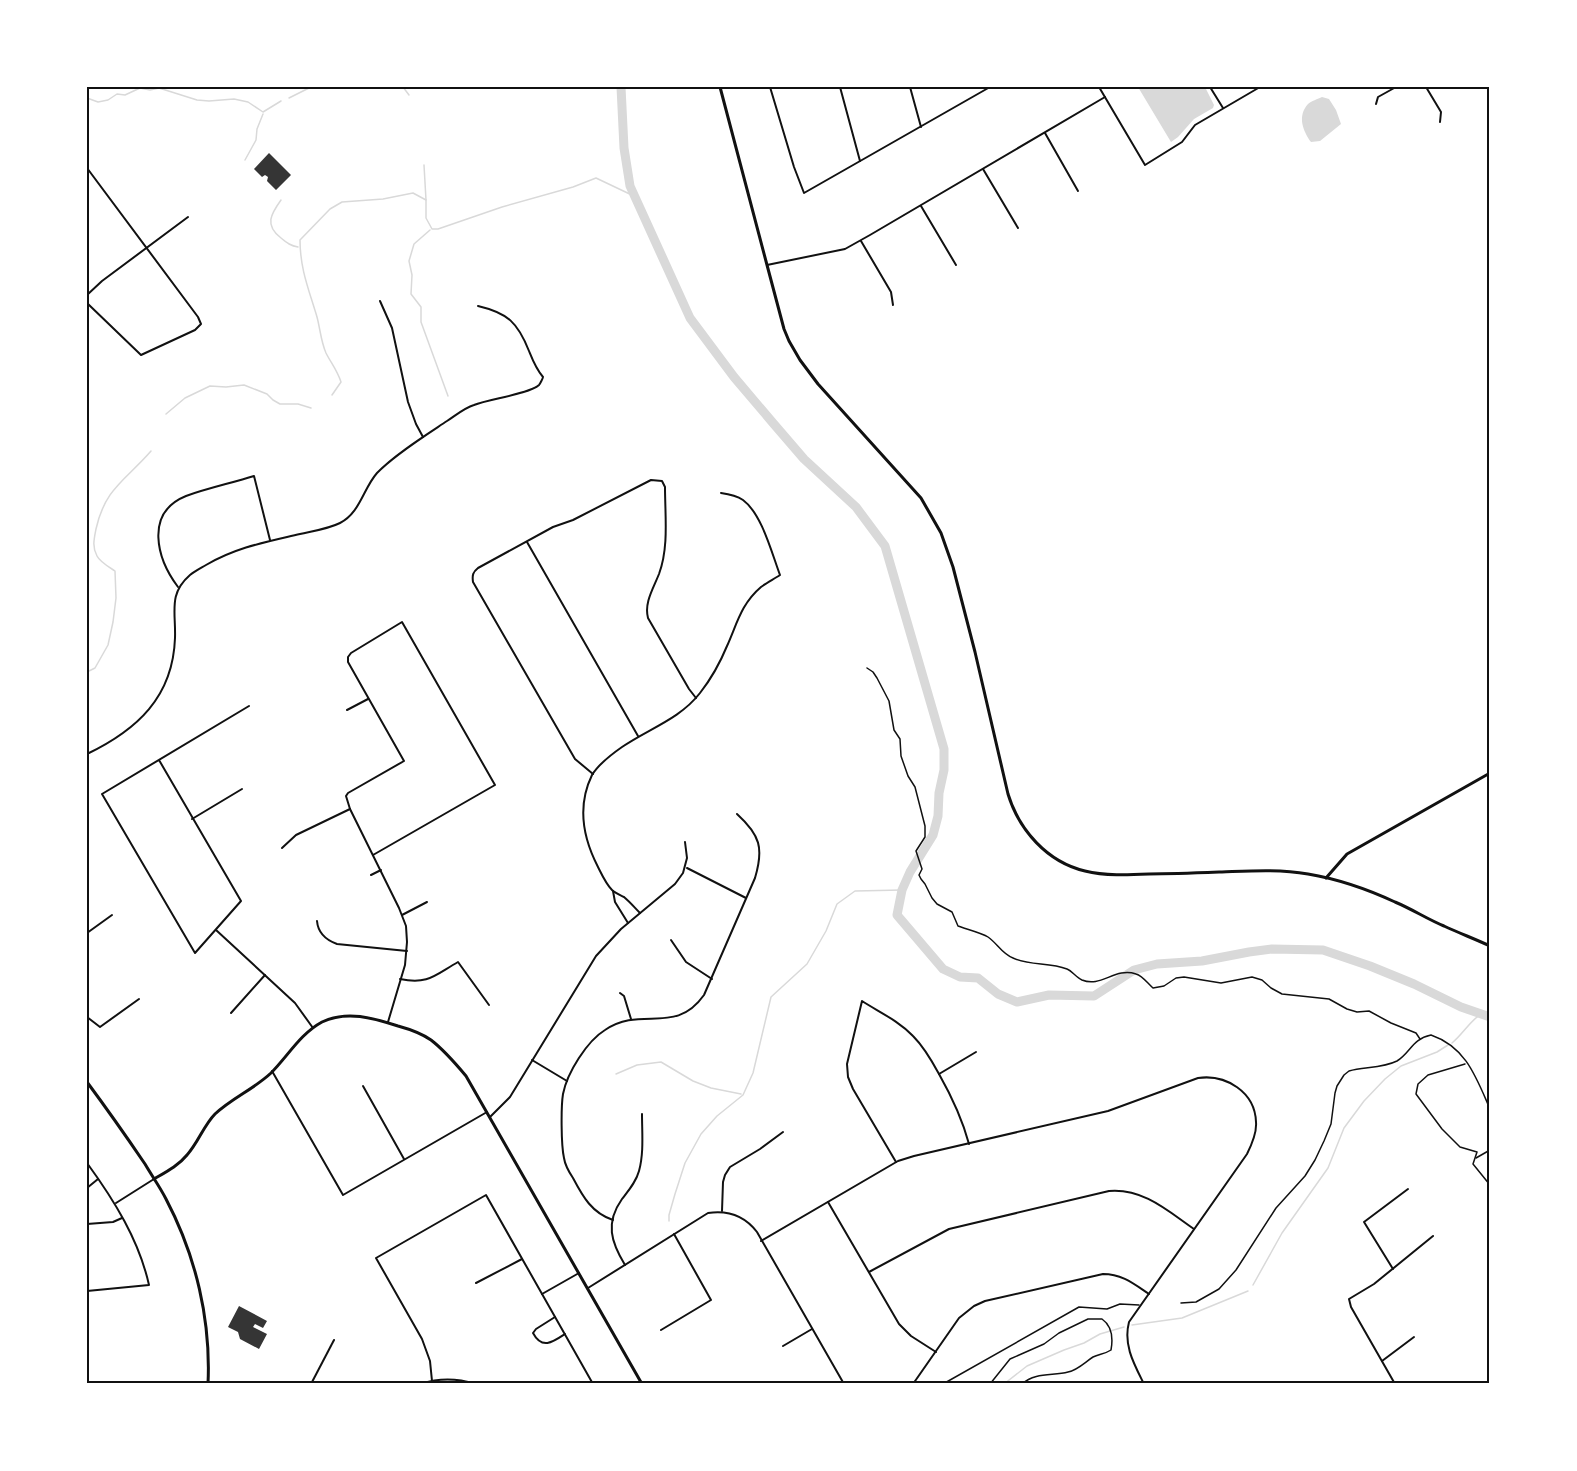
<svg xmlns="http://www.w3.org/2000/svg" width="1577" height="1471" viewBox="0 0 1577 1471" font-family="'Exo 2',sans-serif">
<rect width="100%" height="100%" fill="#fff"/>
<g fill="#d9d9d9">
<path d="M1138,87H1205L1214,105L1213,108L1194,119L1178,137L1171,142Z"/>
<path d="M1322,97L1329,99L1336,110L1341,124L1320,141L1311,142C1303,131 1297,116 1308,104C1311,101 1318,99 1322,97Z"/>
</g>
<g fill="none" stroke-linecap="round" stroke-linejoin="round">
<g stroke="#d9d9d9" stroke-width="1.5">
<path d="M403,87L409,95"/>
<path d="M87,98L98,102L108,100L117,94L125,95L140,88L150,90L159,88L197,100L209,101L234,99L248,102L263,112L281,101"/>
<path d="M289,98L311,87"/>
<path d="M245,160L256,140L257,129L263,114"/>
<path d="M424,165L426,200V218L432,229H438L502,207L573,187L596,178L636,197"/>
<path d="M281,200C271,214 264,225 281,238C287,243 291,246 298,247"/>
<path d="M430,230L414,244L409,261L412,275L411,294L421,307V322L448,396"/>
<path d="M332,395L341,382C337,370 331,363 326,353C321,342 320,328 317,317C309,290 300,269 300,240L330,209L342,202L383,199L413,193L426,200"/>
<path d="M166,414L185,398L210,386L226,387L244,385L267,394L273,400L280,404H298L311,408"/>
<path d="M87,672L95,668L108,645L113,622L116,598L115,571C109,567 100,562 97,556C92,547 94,539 96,529C105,488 126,480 151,451"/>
<path d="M1452,1043C1463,1034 1469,1022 1481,1014"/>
<path d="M616,1074L637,1065L661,1062L693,1081L711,1088L741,1094"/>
<path d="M669,1221V1215L675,1194L685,1163L701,1134L717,1116L743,1095L753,1073L771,997L807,964L826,931L837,904L855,891L902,890"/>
<path d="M1253,1285L1282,1233L1328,1168L1344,1128L1364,1101L1385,1079L1401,1066L1437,1052L1448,1045"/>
<path d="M1132,1325L1182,1318L1248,1291"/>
<path d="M1004,1384L1027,1366L1064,1350L1084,1343L1100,1334L1124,1327"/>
</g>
<path stroke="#d9d9d9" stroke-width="9" d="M621,87L624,148L630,186L690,318L734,377L773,423L804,459L856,507L885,546L944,749V770L939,793L938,816L933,835L910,872L902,890L897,915L943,969L960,977L978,978L998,994L1017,1002L1049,995L1094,996L1134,970L1157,964L1202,961L1249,952L1272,949L1323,950L1370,966L1414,984L1461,1007L1490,1017"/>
</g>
<g fill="#353535">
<path d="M269,153L291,175L276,190L267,181L268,177L265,175L262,177L254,169Z"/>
<path d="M239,1306L267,1321L263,1328L255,1324L253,1327L267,1334L259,1349L240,1339L238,1332L228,1327Z"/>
</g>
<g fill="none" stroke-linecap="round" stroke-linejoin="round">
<g stroke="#111" stroke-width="1.5">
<path d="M867,668L873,672L877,678L889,701L894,730L900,739L901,756L908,776L915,787L925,826V837L916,851L922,869L919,875L921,879L925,884L932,898L937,904L952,912L958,926C966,929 982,933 988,937C997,943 1002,954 1013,958C1030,966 1049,962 1067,969C1072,971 1076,977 1082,980C1101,988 1115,967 1136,974C1143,976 1148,984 1153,988L1164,986L1176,978L1184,977L1221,983L1252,977L1262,980L1271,988L1282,994L1329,999L1347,1009L1357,1012L1369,1011L1391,1023L1416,1033L1420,1039"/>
<path d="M1465,1064L1428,1075L1418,1084L1416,1094L1442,1129L1460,1147L1477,1152L1473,1164L1490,1185"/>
<path d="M1476,1158L1490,1150"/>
<path d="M1181,1303L1196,1302L1219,1289L1236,1270L1276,1208L1305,1176L1315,1160L1324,1141L1331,1124L1335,1093L1337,1086L1344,1075L1349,1071C1364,1067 1383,1068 1397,1061C1411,1052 1412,1039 1431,1035C1466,1047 1476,1077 1490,1109"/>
<path d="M990,1384L1010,1359L1044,1344L1059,1333L1088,1319H1102C1112,1326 1113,1339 1111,1350C1105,1354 1099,1354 1093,1357C1085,1362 1078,1370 1068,1372C1053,1376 1035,1372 1022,1384"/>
</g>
<path stroke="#111" stroke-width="1.5" d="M943,1384L1079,1307L1107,1309L1120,1304L1139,1305"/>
<g stroke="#111" stroke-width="2">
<path d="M770,87L794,167L804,193L990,87"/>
<path d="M840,87L860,161"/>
<path d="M910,87L921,127"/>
<path d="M1099,87L1145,165L1182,142L1195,125L1260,87"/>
<path d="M1210,87L1223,108"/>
<path d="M1426,87L1441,112L1440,122"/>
<path d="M1376,104L1378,97L1396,87"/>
<path d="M1045,133L1078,191"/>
<path d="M87,168L198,317L201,324L195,330L141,355L87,303"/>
<path d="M983,169L1018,228"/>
<path d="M921,206L956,265"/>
<path d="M861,241L891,292L893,305"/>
<path d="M767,265L845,249L870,235L1105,97"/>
<path d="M87,295L102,281L188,217"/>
<path d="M380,301L392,328L408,402L416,424L423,437"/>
<path d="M527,542L638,736"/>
<path d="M178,587C157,559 144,513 186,496C208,488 232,483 254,476L270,540"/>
<path d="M347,710L368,699"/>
<path d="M87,754C137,730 173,697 175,638C176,612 168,594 190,575C195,571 201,568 206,565C237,547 266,542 300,534C313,531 328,529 340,523C360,513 363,489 377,473C394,455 426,435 447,421C455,416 464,408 474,405C489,399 529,394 539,385C540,384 543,378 543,377C536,369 533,361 529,351C518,323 508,313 478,306"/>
<path d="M159,760L241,901L195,953L102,794L249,706"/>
<path d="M593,774L575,759L473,582C472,575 473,572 478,568L553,527L573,520L651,480L662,481L665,487C665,516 669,547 659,574C653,589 644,603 648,618L689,689L696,698"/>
<path d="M192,819L242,789"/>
<path d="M282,848L296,835L350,809"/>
<path d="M373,855L495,785L402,622L351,653L348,657V662L404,761L348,793L346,796L350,809L399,908L406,926L407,942L405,965L388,1022"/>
<path d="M687,868L746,898"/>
<path d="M371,875L381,870"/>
<path d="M613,891L615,902L628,923"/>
<path d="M640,913C635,908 630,902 624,897C620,895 615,893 612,890C606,884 602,875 598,867C583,838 577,806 592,775C598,765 612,754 622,747C648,729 680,719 700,693C711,679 720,663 727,646C737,624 741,604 761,587C766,583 774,579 780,575C772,554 762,514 743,500C737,496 728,494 721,493"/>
<path d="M402,915L427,902"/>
<path d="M317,921C318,933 326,940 337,944L407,951"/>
<path d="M216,930L295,1003L313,1028"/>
<path d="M87,933L112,915"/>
<path d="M671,940L686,962L712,979"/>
<path d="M400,979C428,985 435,975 458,962L489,1005"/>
<path d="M620,993L624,996L631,1019"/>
<path d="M231,1013L265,975"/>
<path d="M87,1017L100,1027L139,999"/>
<path d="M532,1060L567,1081"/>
<path d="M272,1071L343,1195L487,1112"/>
<path d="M939,1074L976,1052"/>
<path d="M363,1086L404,1159"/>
<path d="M490,1117L510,1097L596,956L621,929L675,884L683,873L687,858L685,842"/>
<path d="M896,1162L853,1089L848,1077L847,1064L862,1001C879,1012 899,1021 913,1036C924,1047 932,1061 939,1074C952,1097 962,1118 969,1144"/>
<path d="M87,1163C114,1200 139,1240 149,1285L87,1291"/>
<path d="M87,1188L98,1179"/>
<path d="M828,1202L899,1324L911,1336L936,1352"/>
<path d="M116,1203L154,1179"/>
<path d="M722,1211L723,1182L725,1175L730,1167L760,1149L783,1132"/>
<path d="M613,1220C592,1213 583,1197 573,1178C569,1172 565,1165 564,1158C561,1145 561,1106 563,1094C567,1073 587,1041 605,1030C642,1005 675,1036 704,995L755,878C764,848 760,835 737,814"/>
<path d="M87,1224L113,1222L122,1218"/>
<path d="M761,1241L898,1161L914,1156L1108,1111L1198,1078C1226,1074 1255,1092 1256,1122C1257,1133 1252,1144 1247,1154L1129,1322C1123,1345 1134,1364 1144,1384"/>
<path d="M625,1265C611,1242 605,1223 622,1199C629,1190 636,1182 639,1171C644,1153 642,1133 642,1114"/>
<path d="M1393,1269L1364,1222L1408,1189"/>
<path d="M869,1272L949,1229L1109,1191C1143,1188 1168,1211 1194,1229"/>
<path d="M476,1283L522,1259"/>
<path d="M588,1288L708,1213C728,1210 744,1215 757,1232L844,1384"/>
<path d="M542,1294L579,1273"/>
<path d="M555,1317L536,1329L533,1333C542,1350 553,1342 565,1334"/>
<path d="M661,1330L711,1300L674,1234"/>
<path d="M783,1346L812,1329"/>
<path d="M1382,1361L1414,1337"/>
<path d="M432,1381L430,1361L422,1339L376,1258L486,1195L593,1384"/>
<path d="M311,1384L334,1340"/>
<path d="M421,1384C439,1378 456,1378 475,1384"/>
<path d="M913,1384L959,1318L974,1306L985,1301L1103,1274C1122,1274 1134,1284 1149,1294"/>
<path d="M1395,1384L1351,1307L1349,1299L1374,1284L1433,1236"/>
</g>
<g stroke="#111" stroke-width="3">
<path d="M1326,878L1347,854L1490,773"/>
<path d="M87,1082C107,1109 126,1136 145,1164C152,1176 160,1187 166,1199C196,1256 211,1320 208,1384"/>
<path d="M154,1179C166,1172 178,1166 187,1155C198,1143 204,1125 215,1114C232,1098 254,1089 271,1073C288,1056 300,1034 322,1022C347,1010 373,1018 398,1026C409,1029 421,1033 431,1040C444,1050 456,1064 466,1076L642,1384"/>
</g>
<path stroke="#111" stroke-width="3" d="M720,87L767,265L784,329L789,341L800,360L818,384L921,498L941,533L953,567L975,652L1008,794C1019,830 1047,862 1085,871C1105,876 1128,875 1149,874C1173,874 1197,873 1222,872C1250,871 1279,869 1308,874C1338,879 1367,889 1395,902C1412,909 1427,919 1444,926C1459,933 1475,939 1490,946"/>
</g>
<rect width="1577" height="1471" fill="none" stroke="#ffffff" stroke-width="177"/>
<rect x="88" y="88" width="1400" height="1294" fill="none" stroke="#111" stroke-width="2"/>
</svg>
